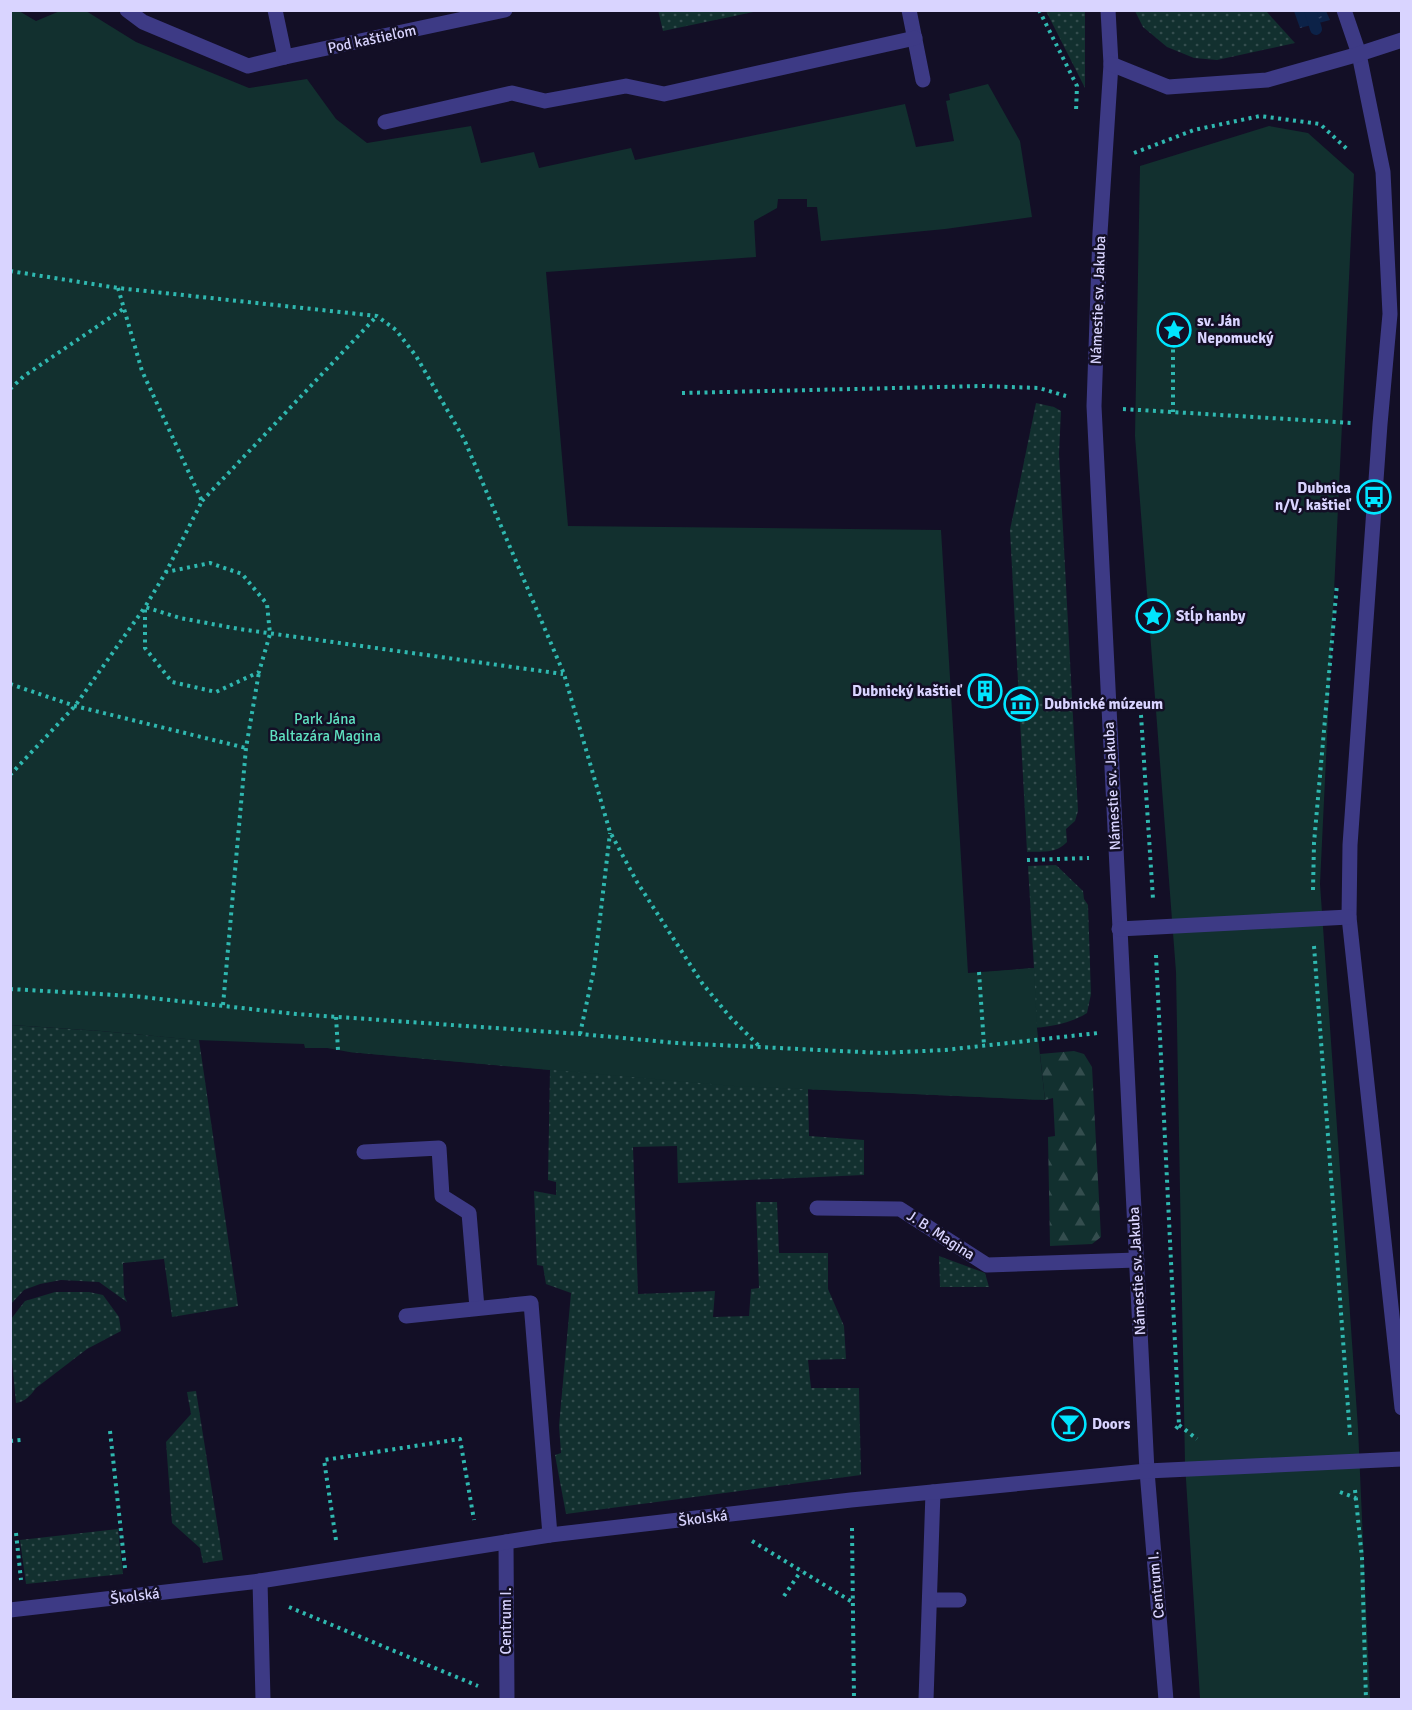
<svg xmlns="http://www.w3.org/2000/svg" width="1412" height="1710" viewBox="0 0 1412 1710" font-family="Signika,sans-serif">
<defs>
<pattern id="grass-dots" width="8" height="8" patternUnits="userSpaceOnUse" patternTransform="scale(1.5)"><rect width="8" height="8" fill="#12302f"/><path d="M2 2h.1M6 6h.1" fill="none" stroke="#344d4e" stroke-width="1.8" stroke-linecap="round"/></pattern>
<pattern id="forest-firs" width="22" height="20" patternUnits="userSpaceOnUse" patternTransform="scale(1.5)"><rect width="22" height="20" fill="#12302f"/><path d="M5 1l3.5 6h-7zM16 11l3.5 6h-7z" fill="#344d4e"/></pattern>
<pattern id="water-ripples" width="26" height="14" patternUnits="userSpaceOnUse" patternTransform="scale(1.5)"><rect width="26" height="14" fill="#0c2248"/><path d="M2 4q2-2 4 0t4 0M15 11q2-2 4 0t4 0" fill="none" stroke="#2f4163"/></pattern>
</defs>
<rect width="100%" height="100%" fill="#130f26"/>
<g fill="url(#grass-dots)">
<path d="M658,10H758V11L663,31Z"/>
<path d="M1046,11H1085V88Z"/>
<path d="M1135,11H1266L1295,43L1217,60L1194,58L1167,47L1143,27Z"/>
<path d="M1036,403L1054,407L1061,411L1059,454L1078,811L1075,821L1066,829L1067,842C1056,854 1042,851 1027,852L1010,530Z"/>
<path d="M1056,865L1083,891L1084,899L1088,905L1091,994L1087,1013C1062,1029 1029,1028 1000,1030L988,972L1034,968L1028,866Z"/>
<path d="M11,1025L101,1031L199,1040L238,1306L172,1317L164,1259L123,1263L124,1295L127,1302L99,1282L61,1280L40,1284L24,1290L11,1304Z"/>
<path d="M348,1034L1045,1100L808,1089L809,1136L864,1140V1175L678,1183L677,1146L633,1147L638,1294L715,1291L713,1317L749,1316L751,1289L759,1288L756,1202H777L779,1253H828V1289L844,1326L846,1359L808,1360L811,1388H859L861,1475L566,1514L555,1455L561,1453L559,1426L571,1293L546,1284L543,1266L537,1265L534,1191L556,1195V1182L548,1180L550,1070L349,1052Z"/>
<path d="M939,1256L985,1273L989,1287H940Z"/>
<path d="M55,1292H89L103,1295L119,1317L121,1331L87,1349L36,1388C31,1395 25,1402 16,1403L11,1350V1319L25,1301Z"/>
<path d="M196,1391L223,1560L203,1563L200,1548L172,1523L166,1442L191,1414L187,1392Z"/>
<path d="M118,1529L123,1574L26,1584L20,1540Z"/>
</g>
<path fill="url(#forest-firs)" d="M1074,1051L1084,1054L1092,1067L1101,1237L1092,1244L1050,1246L1048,1137L1055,1136L1053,1098L1045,1100L1040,1054Z"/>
<g fill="#12302f">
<path d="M10,11H19L36,21L60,11H86L136,42L249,88L307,79L336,119L367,143L471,126L481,163L534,152L539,168L631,148L635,160L905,104L916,147L954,141L946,101L950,100L949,94L988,84L1020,141L1032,217L945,229L821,241L817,207H807V199H778L777,208L754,221L756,257L546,272L568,526L941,530L968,973L1034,968L1037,1028L1045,1100L734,1086L349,1052L327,1048H305L304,1044L196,1040L101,1031L11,1025Z"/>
<path d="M1269,126L1308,133L1354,174L1320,884L1358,1428L1370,1699H1200L1185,1464L1176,972L1135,436L1140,166Z"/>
</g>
<path fill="url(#water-ripples)" d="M1294,11H1326L1330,20L1300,28Z"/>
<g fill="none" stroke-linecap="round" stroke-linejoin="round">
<path stroke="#0c2248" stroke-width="12" d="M1310,10L1316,29"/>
<g stroke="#2fb8b0" stroke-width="4" stroke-dasharray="3 4.5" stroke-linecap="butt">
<path d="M1039,10L1077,86L1076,111"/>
<path d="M1134,153L1194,130L1260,116L1320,124L1348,150"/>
<path d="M10,271L118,288L377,316L396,330L416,356L464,439L564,674L610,832L637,882L702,983L730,1017L760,1047"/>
<path d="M118,288L142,371L202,501L166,572L145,607V648L172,682L216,692L259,672L270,634L267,604L242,574L210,563L166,572"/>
<path d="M1173,342V412"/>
<path d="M10,389L24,376L123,309"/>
<path d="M682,393L982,386L1039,388L1066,396"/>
<path d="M1123,409L1352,423"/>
<path d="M202,501L376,317"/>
<path d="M10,684L75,706L246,748"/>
<path d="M1141,715L1153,899"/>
<path d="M10,775L75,706L145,607L180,618L239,629L563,674"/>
<path d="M1027,860L1089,858"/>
<path d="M1313,890L1314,843L1337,584"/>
<path d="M1314,946L1350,1435"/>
<path d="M1156,955L1179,1425L1174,1431"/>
<path d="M979,972L984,1045"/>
<path d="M10,989L133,996L296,1014L580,1034L677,1043L881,1053L945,1050L1098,1033"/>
<path d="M223,1005L246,748L259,672"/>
<path d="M336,1017L338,1050"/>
<path d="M580,1034L594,969L610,833"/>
<path d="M1179,1425L1197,1439"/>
<path d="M110,1431L125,1568"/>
<path d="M10,1441L21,1440"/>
<path d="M1355,1490L1362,1558L1366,1700"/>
<path d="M1340,1492L1356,1498"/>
<path d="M852,1528L854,1700"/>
<path d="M16,1533L21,1580"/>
<path d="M336,1540L324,1460L460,1439L474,1520"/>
<path d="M752,1541L854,1603"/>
<path d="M784,1596L801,1571"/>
<path d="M289,1607L478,1686"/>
</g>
<g stroke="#3d3a85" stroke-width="15">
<path d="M127,10L143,22L248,66L285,57"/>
<path d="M909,10L923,80"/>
<path d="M385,122L512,93L545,101L626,86L664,94L915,38"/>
<path d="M364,1152L439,1148L442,1196L469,1213L477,1308"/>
<path d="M406,1316L531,1303L550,1535"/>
<path d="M930,1600H959"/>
<path d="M926,1700L933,1492"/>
</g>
<g stroke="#3d3a85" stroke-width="15">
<path d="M275,10L285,57L505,10"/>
<path d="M1108,10L1111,64L1100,233L1094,406L1147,1471L1166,1700"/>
<path d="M1344,10L1359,54L1383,172L1390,314L1380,424L1350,845L1349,917L1402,1408"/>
<path d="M1111,64L1168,87L1267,80L1359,54L1402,40"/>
<path d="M1119,929L1349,917"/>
<path d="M817,1208L900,1209L987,1265L1137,1260"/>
<path d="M506,1542L507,1700"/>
<path d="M10,1610L260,1581"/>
<path d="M263,1700L260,1581L550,1535L851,1500L1147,1471L1402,1459"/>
</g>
</g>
<defs>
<g id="sight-ring" transform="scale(1.725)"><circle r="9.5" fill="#130f26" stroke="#00e5ff" stroke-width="1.5"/><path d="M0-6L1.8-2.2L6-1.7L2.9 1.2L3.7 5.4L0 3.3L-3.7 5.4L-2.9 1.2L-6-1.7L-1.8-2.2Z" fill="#00e5ff"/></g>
<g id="bus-ring" transform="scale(1.725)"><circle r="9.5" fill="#130f26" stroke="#00e5ff" stroke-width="1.5"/><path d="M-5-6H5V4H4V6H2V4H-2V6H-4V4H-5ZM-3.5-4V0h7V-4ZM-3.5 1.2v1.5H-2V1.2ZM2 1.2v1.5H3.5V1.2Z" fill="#00e5ff"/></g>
<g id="building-ring" transform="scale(1.725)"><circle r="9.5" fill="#130f26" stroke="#00e5ff" stroke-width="1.5"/><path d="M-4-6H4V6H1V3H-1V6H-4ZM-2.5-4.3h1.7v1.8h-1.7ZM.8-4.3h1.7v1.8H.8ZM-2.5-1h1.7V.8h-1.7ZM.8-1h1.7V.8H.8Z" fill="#00e5ff"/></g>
<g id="museum-ring" transform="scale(1.725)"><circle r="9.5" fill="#130f26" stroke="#00e5ff" stroke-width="1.5"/><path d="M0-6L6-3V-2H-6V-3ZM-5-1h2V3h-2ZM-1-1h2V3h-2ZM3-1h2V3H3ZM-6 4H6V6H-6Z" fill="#00e5ff"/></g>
<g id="bar-ring" transform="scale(1.725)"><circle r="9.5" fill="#130f26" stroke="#00e5ff" stroke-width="1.5"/><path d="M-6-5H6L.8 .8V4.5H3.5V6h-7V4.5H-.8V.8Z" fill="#00e5ff"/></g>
</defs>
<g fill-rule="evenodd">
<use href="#sight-ring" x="1174" y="330"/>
<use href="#bus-ring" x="1374" y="497"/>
<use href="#sight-ring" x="1153" y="616"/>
<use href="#building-ring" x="985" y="691"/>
<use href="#museum-ring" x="1021" y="704"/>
<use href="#bar-ring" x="1069" y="1424"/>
</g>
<g text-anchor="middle" stroke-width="5" stroke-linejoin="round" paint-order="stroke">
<g font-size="15" fill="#d9d4ff" stroke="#130f26">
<text transform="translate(372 39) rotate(-12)" y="5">Pod kaštieľom</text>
<text transform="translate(1098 300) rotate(-88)" y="5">Námestie sv. Jakuba</text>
<text transform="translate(1112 786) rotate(-93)" y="5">Námestie sv. Jakuba</text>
<text transform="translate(941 1235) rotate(33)" y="5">J. B. Magina</text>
<text transform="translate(1137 1271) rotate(-93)" y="5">Námestie sv. Jakuba</text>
<text transform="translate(703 1518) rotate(-7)" y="5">Školská</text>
<text transform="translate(1156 1585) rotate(-95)" y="5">Centrum I.</text>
<text transform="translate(135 1596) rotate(-7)" y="5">Školská</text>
<text transform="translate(506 1621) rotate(-90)" y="5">Centrum I.</text>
</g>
<g font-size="15" font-weight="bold" fill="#d9d4ff" stroke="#130f26" text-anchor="start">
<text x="1197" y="326">sv. Ján<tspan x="1197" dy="17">Nepomucký</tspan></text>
<text x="1351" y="493" text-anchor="end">Dubnica<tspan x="1351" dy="17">n/V, kaštieľ</tspan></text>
<text x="1176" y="621">Stĺp hanby</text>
<text x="962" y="696" text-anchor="end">Dubnický kaštieľ</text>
<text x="1044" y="709">Dubnické múzeum</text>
<text x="1092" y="1429">Doors</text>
</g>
<g font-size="15" fill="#5fe0c0" stroke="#130f26">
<text x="325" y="724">Park Jána<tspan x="325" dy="17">Baltazára Magina</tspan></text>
</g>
</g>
<rect width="1412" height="1710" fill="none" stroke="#d9d4ff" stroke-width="24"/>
</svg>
